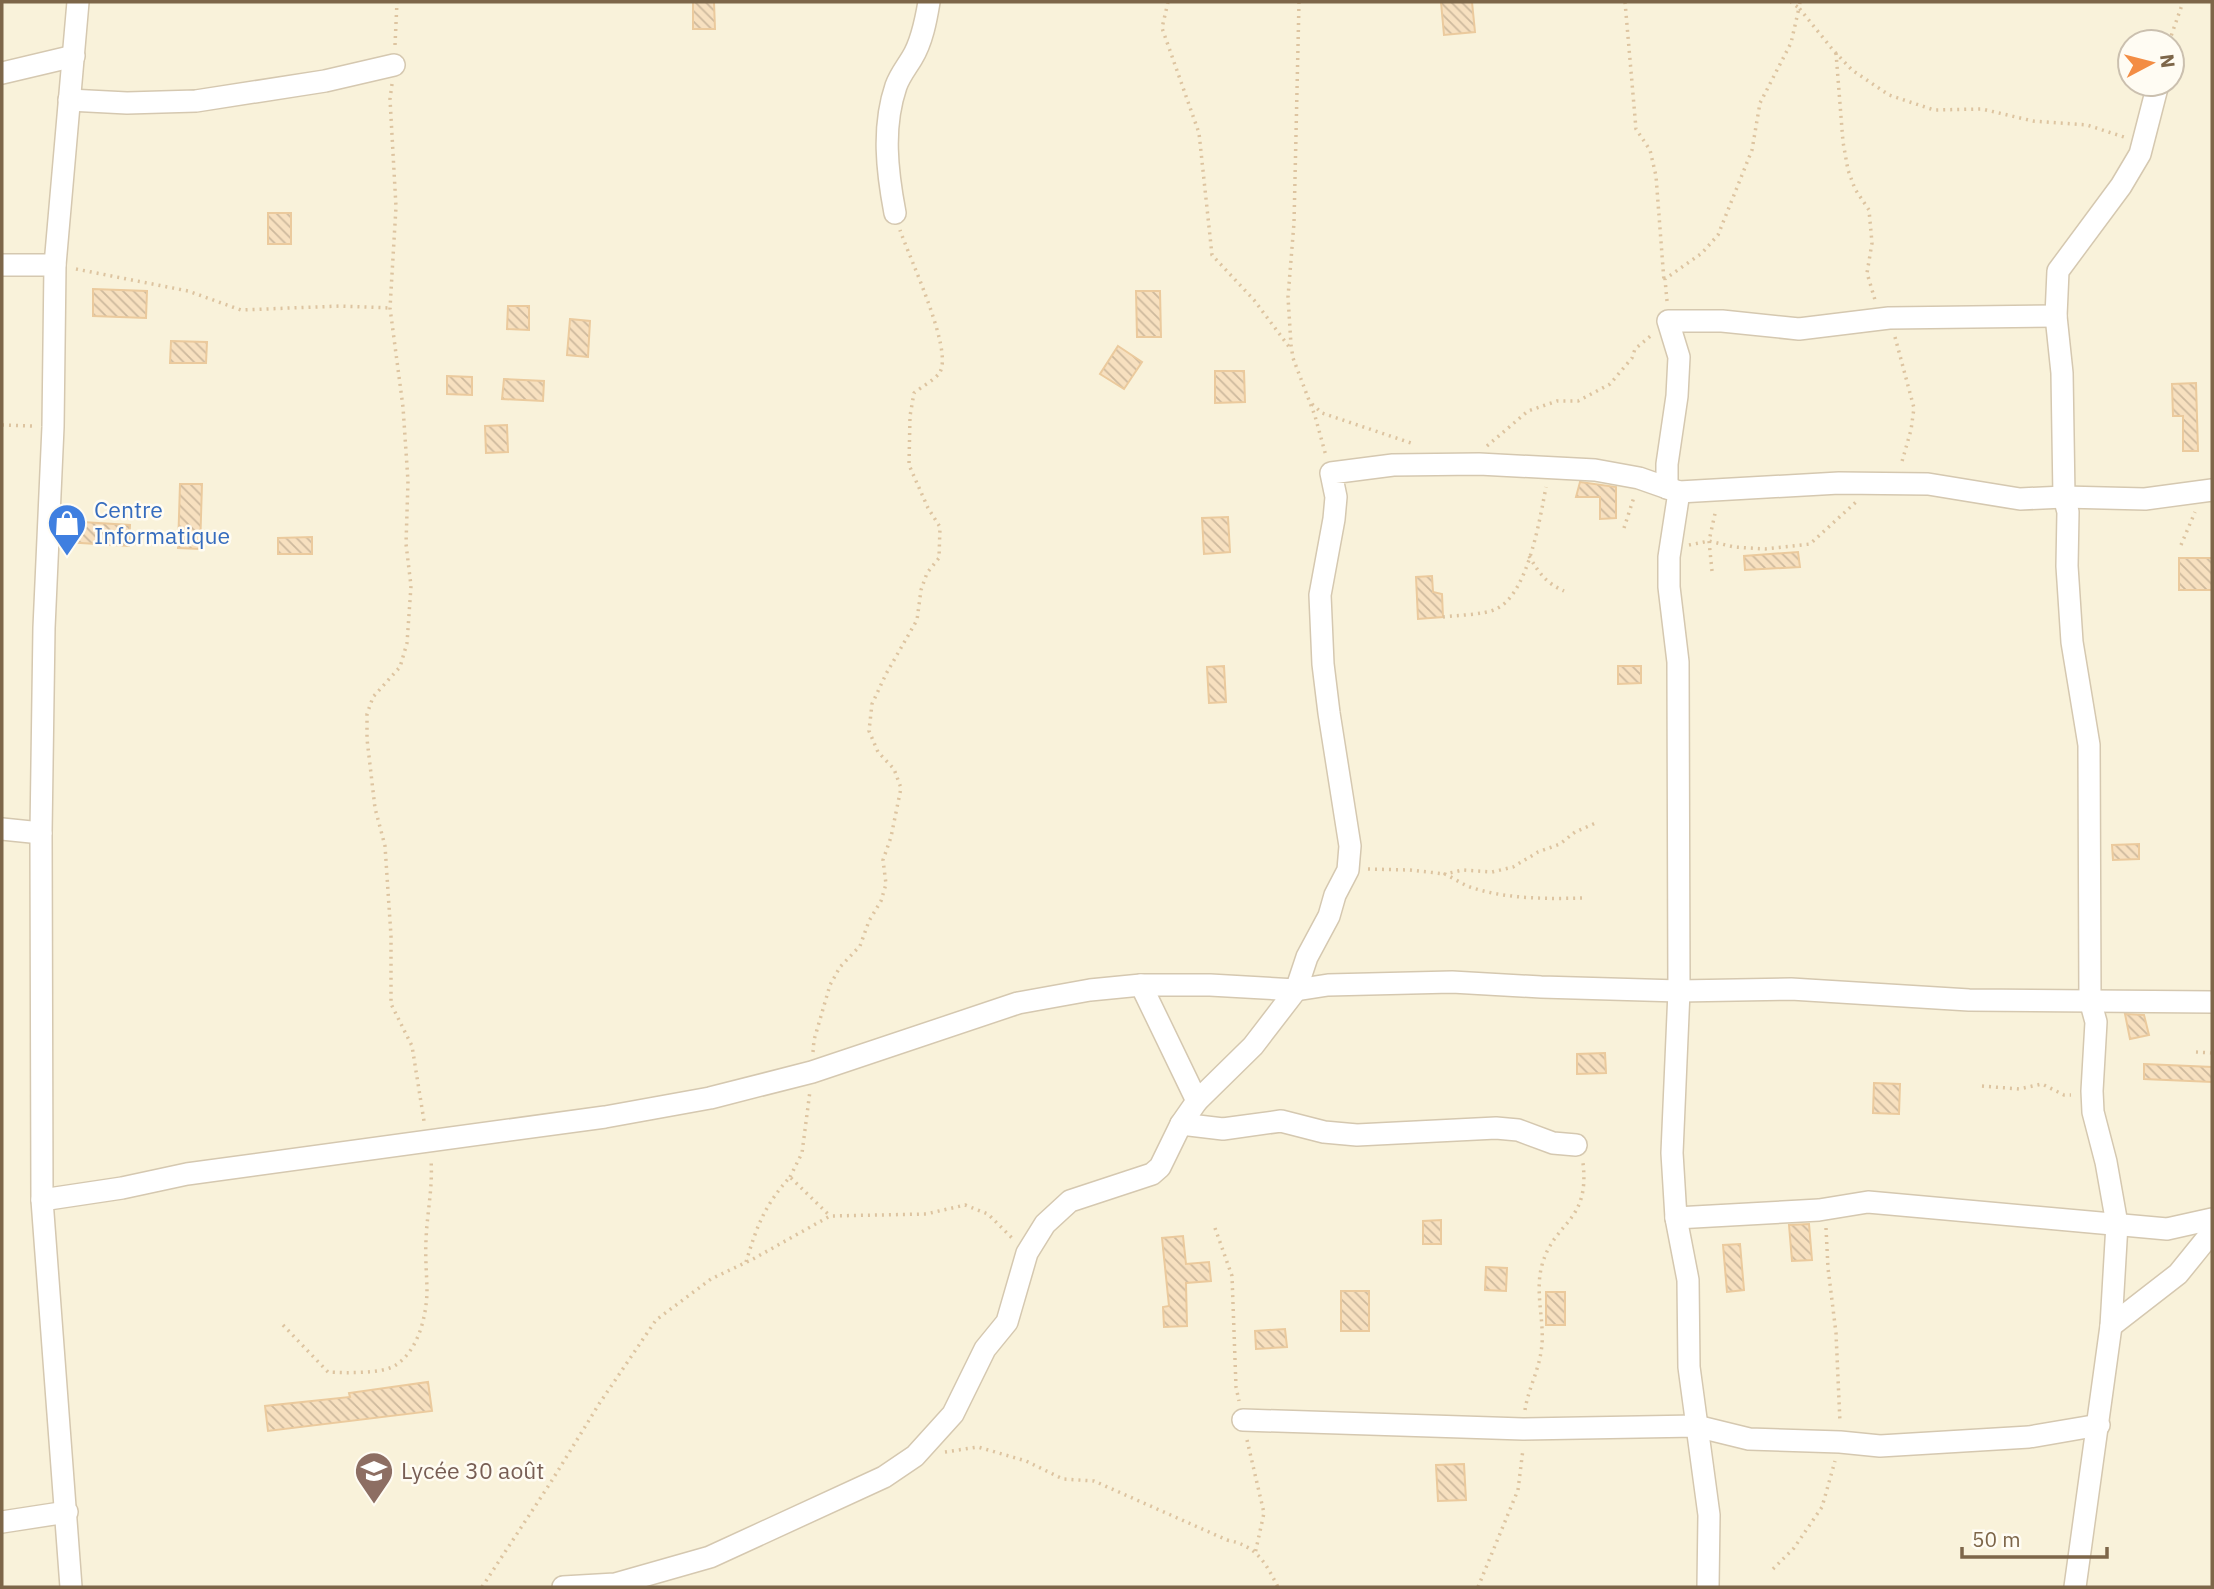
<svg xmlns="http://www.w3.org/2000/svg" width="2214" height="1589" viewBox="0 0 2214 1589" font-family="'IBM Plex Sans',sans-serif">
<defs>
<pattern id="building-back-hatch" width="6" height="6" patternUnits="userSpaceOnUse" patternTransform="scale(1.75)"><rect width="6" height="6" fill="#f7e0bf"/><path d="M-1 5l2 2M0 0l6 6M5-1l2 2" fill="none" stroke="#cdb99d"/></pattern>
</defs>
<rect width="100%" height="100%" fill="#fefaea"/>
<path fill="#f9f2da" fill-rule="evenodd" d="M2,2H2212V1587H2ZM2130,42H2172V84H2130Z"/>
<g fill="url(#building-back-hatch)" stroke="#ebca9d" stroke-width="2">
<path d="M693,2H714L715,29H693Z"/>
<path d="M1441,2H1472L1475,32L1444,35Z"/>
<rect x="268" y="213" width="23" height="31"/>
<path d="M93,289L147,291L146,318L93,316Z"/>
<path d="M1136,291H1160L1161,337H1137Z"/>
<path d="M508,306H529V330L507,329Z"/>
<path d="M570,319L590,321L588,357L567,355Z"/>
<path d="M171,341L207,342L206,363H170Z"/>
<path d="M1118,346L1142,362L1124,389L1100,374Z"/>
<path d="M1215,371H1244L1245,402L1215,403Z"/>
<path d="M447,376L472,377V395L447,394Z"/>
<path d="M504,379L544,381L543,401L502,399Z"/>
<path d="M2196,383L2198,451H2183V416H2173L2172,384Z"/>
<path d="M507,425L508,452L486,453L485,426Z"/>
<path d="M1580,482L1616,487V518L1600,519V497H1576Z"/>
<path d="M180,484H202L200,549L178,548Z"/>
<path d="M1228,517L1230,552L1204,554L1202,518Z"/>
<path d="M66,521L130,525L129,546L65,542Z"/>
<path d="M312,537V554H278V538Z"/>
<path d="M1798,552L1800,567L1745,570L1744,556Z"/>
<rect x="2179" y="558" width="33" height="32"/>
<path d="M1432,576L1433,592L1442,594L1443,617L1418,619L1416,577Z"/>
<path d="M1224,666L1226,702L1209,703L1207,667Z"/>
<path d="M1618,666H1641V683L1618,684Z"/>
<path d="M2139,844V859L2113,860L2112,845Z"/>
<path d="M2125,1014L2144,1015L2149,1035L2130,1039Z"/>
<path d="M1605,1053L1606,1073L1577,1074V1054Z"/>
<path d="M2144,1064L2212,1067V1082L2144,1079Z"/>
<path d="M1874,1083L1900,1084L1899,1114L1873,1113Z"/>
<path d="M1441,1220V1244H1423V1221Z"/>
<path d="M1809,1224L1812,1260L1792,1261L1789,1225Z"/>
<path d="M1183,1236L1186,1264L1209,1262L1211,1281L1186,1283L1187,1326L1164,1327L1163,1307L1169,1306L1162,1238Z"/>
<path d="M1740,1244L1744,1290L1727,1292L1723,1245Z"/>
<path d="M1486,1267L1507,1268L1506,1291L1485,1290Z"/>
<rect x="1341" y="1291" width="28" height="40"/>
<rect x="1546" y="1292" width="19" height="33"/>
<path d="M1285,1329L1287,1347L1256,1349L1255,1331Z"/>
<path d="M428,1382L432,1411L268,1431L265,1406L350,1397L349,1393Z"/>
<path d="M1464,1464L1466,1500L1438,1501L1436,1465Z"/>
</g>
<g fill="none" stroke-linecap="round" stroke-linejoin="round">
<g stroke="#d5c8b0" stroke-width="24">
<g id="minor">
<path d="M2,73L74,56"/>
<path d="M69,100L127,103L196,101L325,81L394,65"/>
<path d="M895,213C887,171 882,127 896,86C900,75 906,68 912,58C922,42 926,20 929,2"/>
<path d="M2,265H55"/>
<path d="M1667,488V464L1677,396L1679,357L1668,321H1722L1799,329L1889,318L2056,316"/>
<path d="M1679,492L1669,557V587L1678,662L1679,991L1672,1153L1676,1218L1819,1210L1868,1202L2167,1229L2212,1219"/>
<path d="M2,829L41,833"/>
<path d="M1141,985L1197,1101"/>
<path d="M1181,1124L1223,1129L1281,1121L1324,1132L1357,1135L1496,1128L1518,1130L1553,1143L1576,1145"/>
<path d="M42,1200L122,1188L187,1174L605,1117L710,1098L812,1072L1018,1003L1090,990L1141,985H1210L1296,990L1328,985L1452,982L1541,987L1679,991L1791,989L1969,1000L2212,1002"/>
<path d="M1676,1218L1688,1280L1689,1367L1709,1515L1708,1587"/>
<path d="M2111,1326L2178,1274L2212,1232"/>
<path d="M1243,1420L1523,1429L1696,1426L1749,1439L1840,1442L1880,1446L2029,1437L2099,1425"/>
<path d="M2,1522L67,1512"/>
<path d="M71,1587L42,1200L41,833L44,628L53,427L55,265L78,2"/>
<path d="M563,1587L615,1584L710,1557L884,1477L915,1456L953,1414L985,1349L1007,1322L1027,1253L1045,1224L1070,1201L1152,1174L1160,1167L1181,1124L1197,1101L1253,1046L1296,990L1307,957L1329,916L1335,895L1348,870L1350,846L1329,713L1323,664L1320,595L1334,519L1336,497L1331,473L1393,465L1479,464L1595,470L1639,478L1679,492L1839,483L1928,484L2020,499L2064,497L2145,499L2212,490"/>
<path d="M2075,1587L2111,1326L2117,1224L2106,1162L2093,1112L2092,1091L2096,1022L2090,1000L2089,745L2072,642L2067,566L2068,512L2064,497L2062,373L2056,316L2058,271L2121,186L2140,154L2158,84"/>
</g>
</g>
<g stroke="#ddc4a0" stroke-width="3.5" stroke-dasharray="2 5" stroke-linecap="butt">
<path d="M1168,2L1162,28L1199,133L1212,255L1254,300L1290,348"/>
<path d="M1299,2L1294,223L1288,297L1291,345L1293,358L1315,416L1326,456"/>
<path d="M1625,2L1636,129L1650,150L1656,176L1664,281"/>
<path d="M1800,2L1799,8L1833,50L1852,70L1889,95L1934,110L1982,109L2033,121L2087,125L2124,137"/>
<path d="M2169,42L2183,2"/>
<path d="M395,45L397,2"/>
<path d="M1836,53L1843,142L1848,170L1855,189L1869,210L1872,243L1867,273L1875,300"/>
<path d="M392,84L390,99L396,207L390,308L403,407L408,481L406,544L411,586L407,643L400,667L373,697L367,714V739L375,808L385,846L391,936V1004L412,1046L424,1121"/>
<path d="M76,269L188,291L241,310L340,306L390,308"/>
<path d="M1667,301L1665,279L1702,253L1718,235L1752,150L1760,103L1791,43L1799,8L1791,2"/>
<path d="M1895,337L1914,408L1911,430L1901,465"/>
<path d="M1312,404L1322,413L1411,443"/>
<path d="M2,425L33,426"/>
<path d="M1487,446L1528,411L1557,401H1578L1610,384L1632,358L1635,349L1653,334"/>
<path d="M1624,528L1634,497"/>
<path d="M1689,545L1709,541L1734,547L1765,549L1810,544L1856,502"/>
<path d="M2181,545L2195,512"/>
<path d="M1529,556C1539,573 1546,583 1564,591"/>
<path d="M1712,571L1709,541L1716,509"/>
<path d="M1443,617C1457,615 1484,615 1496,609C1528,595 1540,518 1546,487"/>
<path d="M1368,869L1410,870L1445,874"/>
<path d="M1582,898C1546,899 1505,899 1470,887C1462,884 1453,878 1445,874L1463,870L1492,872L1513,867L1538,852L1560,844L1575,832L1598,822"/>
<path d="M813,1052L814,1040L830,985L840,967L860,946L869,921L881,901L886,884L883,860L891,837L901,788L894,769L878,752L869,731L872,704L886,674L917,620L921,590L927,573L939,558L940,527L928,508L909,465L910,416L914,393C921,387 935,380 940,372C953,349 909,257 900,230"/>
<path d="M2196,1052L2212,1053"/>
<path d="M1982,1086L2019,1089L2042,1084L2064,1095H2071"/>
<path d="M790,1177L802,1153L810,1091"/>
<path d="M1215,1228L1232,1276L1236,1387L1239,1401"/>
<path d="M1826,1228L1828,1268L1836,1333L1840,1423"/>
<path d="M746,1262C757,1226 764,1206 790,1177L830,1216"/>
<path d="M283,1325L328,1372C344,1373 383,1374 396,1365C418,1350 426,1318 427,1293C427,1276 425,1258 426,1240C427,1213 433,1187 431,1160"/>
<path d="M1525,1410C1528,1390 1538,1372 1541,1352C1546,1324 1534,1294 1542,1265C1554,1221 1590,1223 1583,1163"/>
<path d="M1247,1440L1264,1513L1255,1554"/>
<path d="M945,1452L978,1447L1026,1461L1063,1479L1094,1481L1227,1540C1257,1546 1265,1562 1278,1587"/>
<path d="M1773,1569L1794,1548L1822,1507L1835,1461"/>
<path d="M482,1587L551,1482L599,1404L656,1320L711,1279L753,1259L830,1216L926,1214L965,1205L988,1214L1013,1239"/>
<path d="M1478,1587L1518,1490L1523,1449"/>
</g>
<use href="#minor" stroke="#fff" stroke-width="21"/>
</g>
<defs>
<g id="shop-pin" transform="scale(2.0125)"><path d="M0 17L-7.5 6A9.5 9.5 0 1 1 7.5 6Z" fill="#3f7fe0" stroke="#fffcf3"/><path d="M-5-2.5h2.3a2.7 3.5 0 0 1 5.4 0H5L5.5 6h-11ZM-1.5-2.5h3a1.5 2.3 0 0 0-3 0Z" fill="#fff"/></g>
<g id="school-pin" transform="scale(2.0125)"><path d="M0 17L-7.5 6A9.5 9.5 0 1 1 7.5 6Z" fill="#8d6e63" stroke="#fffcf3"/><path d="M0-5L7-2L0 1L-7-2ZM-4 1L0 2.5L4 1V4Q0 6-4 4Z" fill="#fff"/></g>
</defs>
<g fill-rule="evenodd">
<use href="#shop-pin" x="67" y="523"/>
<use href="#school-pin" x="374" y="1471"/>
</g>
<g text-anchor="middle" stroke-width="5" stroke-linejoin="round" paint-order="stroke">
<g font-size="23" fill="#366cbe" stroke="#fffcf3" text-anchor="start">
<text x="94" y="518">Centre<tspan x="94" dy="26">Informatique</tspan></text>
</g>
<g font-size="23" fill="#785e54" stroke="#fffcf3" text-anchor="start">
<text x="401" y="1479">Lycée 30 août</text>
</g>
</g>
<rect width="2214" height="1589" fill="none" stroke="#7d6649" stroke-width="7"/>
<g transform="translate(2151 63) rotate(83)"><circle r="33" fill="#fffcf3" stroke="#cbc0af" stroke-width="2"/>
<path d="M0-5L12 26L0 18L-12 26Z" fill="#f38d44"/>
<text y="-10" font-size="19" font-weight="bold" text-anchor="middle" fill="#7d6649">N</text>
</g>
<path d="M1962 1547v10h145v-10" fill="none" stroke="#7d6649" stroke-width="3.5"/>
<text x="1972" y="1547" font-size="21" fill="#7d6649" stroke="#fffcf3" stroke-width="5" paint-order="stroke">50 m</text>
</svg>
